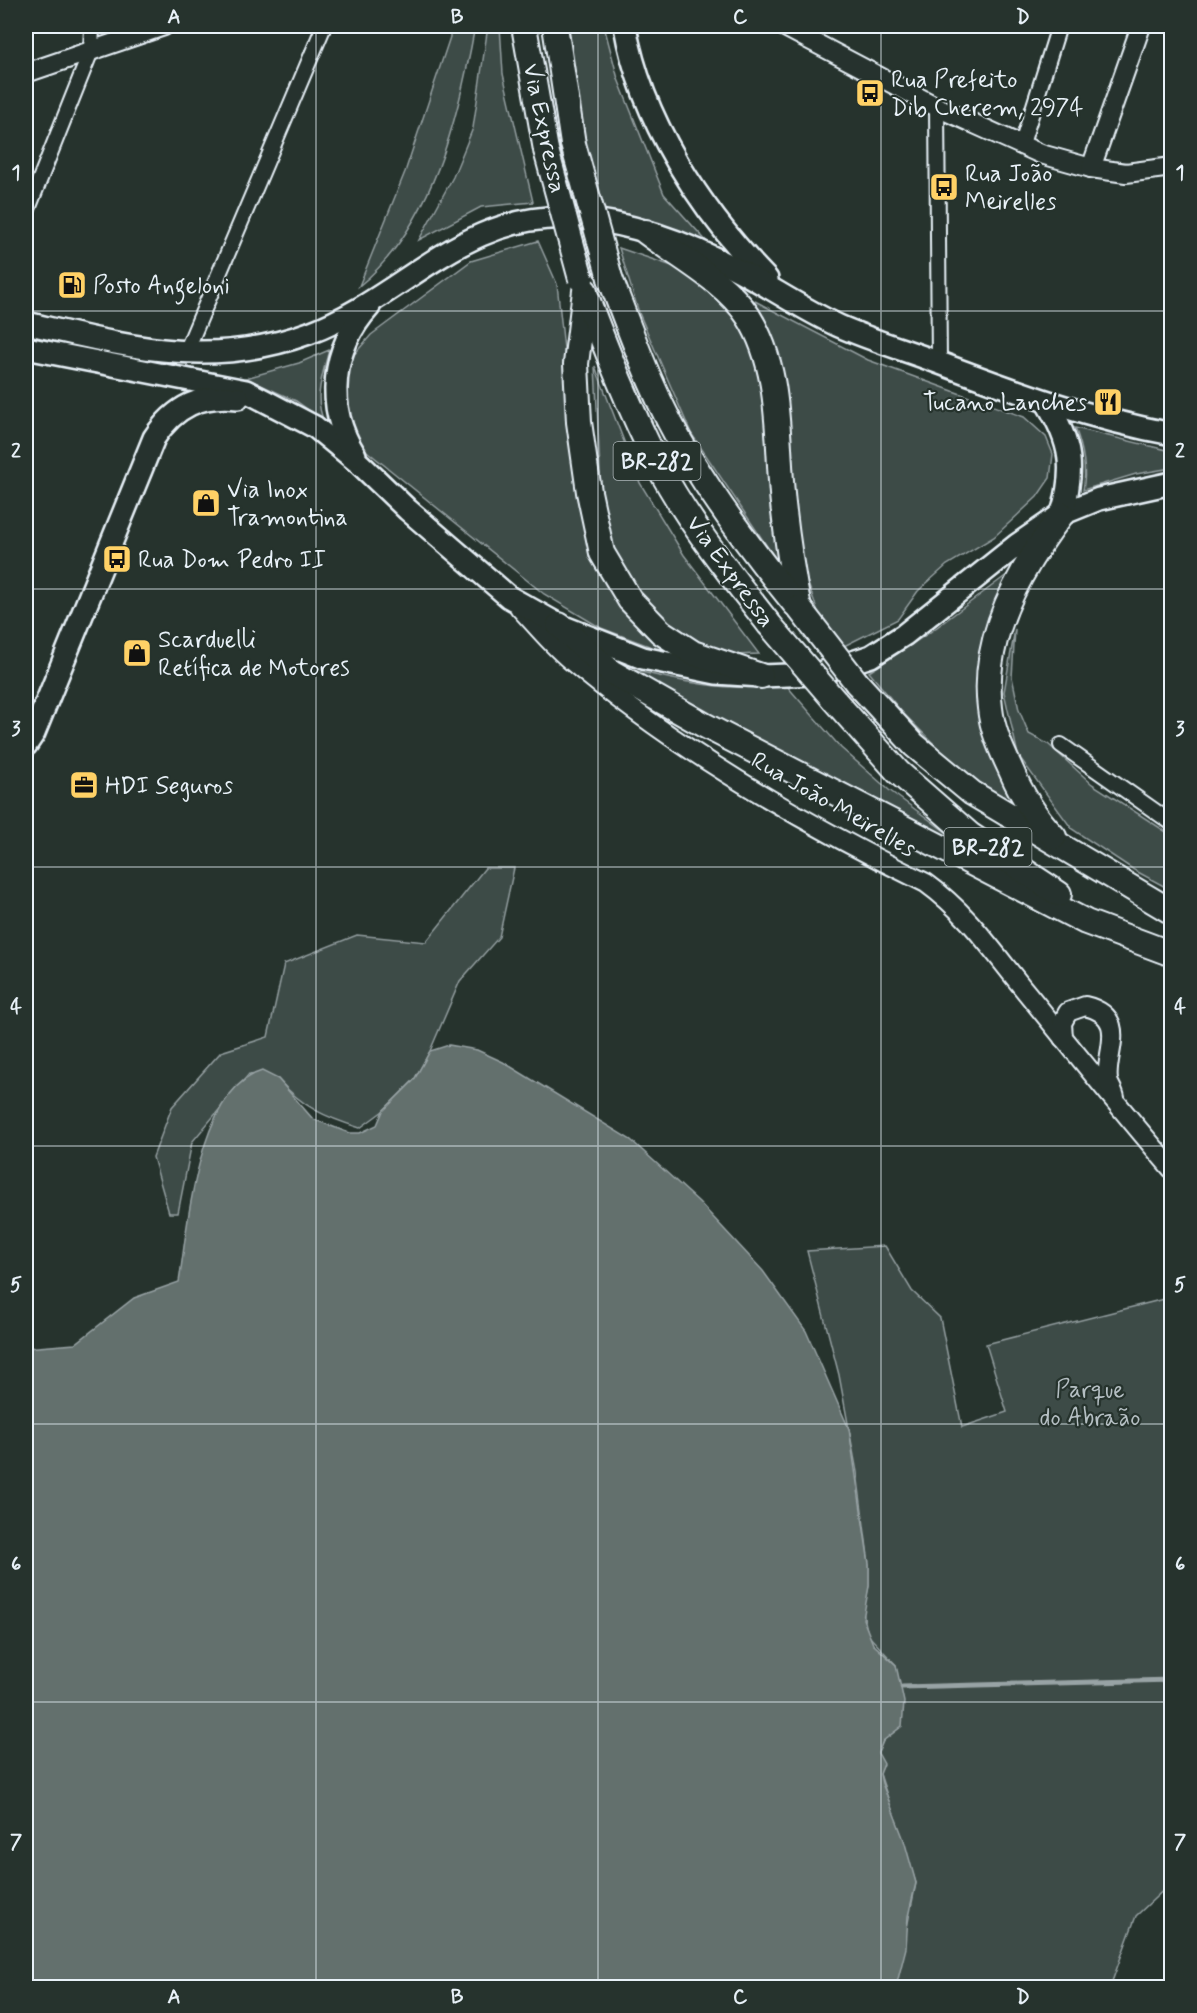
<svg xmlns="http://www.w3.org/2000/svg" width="1197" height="2013" viewBox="0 0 1197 2013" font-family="Mynerve,sans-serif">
<rect width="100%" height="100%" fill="#26332d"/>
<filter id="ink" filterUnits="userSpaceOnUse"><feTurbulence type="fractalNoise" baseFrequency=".0167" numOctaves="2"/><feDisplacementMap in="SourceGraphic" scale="12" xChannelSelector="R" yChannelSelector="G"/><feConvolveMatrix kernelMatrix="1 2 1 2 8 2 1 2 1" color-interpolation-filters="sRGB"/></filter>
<g filter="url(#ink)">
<g fill="#3e4b47" stroke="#939ea0" stroke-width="1.5">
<path d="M450,26H475C459,115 433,226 359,286L405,172L450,37Z"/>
<path d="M488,26H500L503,74L533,202L481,207L419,240L453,177L473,128Z"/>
<path d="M569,26H604L618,79L664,194L709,244L604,210L581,131Z"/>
<path d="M538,241L557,284L580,497L620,605L646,635L673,655L601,628L544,594L363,448L346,425L345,375L352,357L371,335L471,261Z"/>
<path d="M619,248L678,268L721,296L750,335L765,383L779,564L691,433L639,313Z"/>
<path d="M753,300L868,360L1024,417L1046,437L1053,454L1050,478L1037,497L994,537L947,565L918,591L898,619L844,646L818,612L804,572L796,526L775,348Z"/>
<path d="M329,350C323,374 313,397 324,421L296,401L246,378L299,363Z"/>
<path d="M595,366L640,483L684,555L759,654L734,655L708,647L666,623L636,594L613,555L601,491Z"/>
<path d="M1075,428L1171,451V468L1136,474L1083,490C1087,469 1083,448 1075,428Z"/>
<path d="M1008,574C1000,592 990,610 985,629C967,697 988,756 1021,815L953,763L901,711L869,672L929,633Z"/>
<path d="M1015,629L1012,677L1019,710L1029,734L1048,744L1092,784L1171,835V890L1134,870L1072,829L1018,755L1004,692Z"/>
<path d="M621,667C677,681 728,693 786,685L841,748L889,790L958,841L875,803Z"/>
<path d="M485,868H514L499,937L460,981L430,1051L414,1080L383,1111L360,1128C325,1117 302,1107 278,1079L249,1074L192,1142L178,1213H169L153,1157L172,1107L221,1052L268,1037L284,964L357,935L426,942Z"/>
<path d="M885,1246L912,1291L940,1318L962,1427L1007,1412L986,1344L1168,1298L1171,1295V1883L1136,1916L1110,1987H895L916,1883L880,1774L878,1752L883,1741L896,1665L868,1635L863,1612L869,1586V1564L857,1472L839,1375L807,1251Z"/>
</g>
<path fill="#636f6d" stroke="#98a3a5" stroke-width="1.5" d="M449,1045L477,1050L503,1062L631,1140L699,1202L763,1271L806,1331L849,1429L869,1564V1586L863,1619L873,1644L896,1665L904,1702L902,1726L883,1741L878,1753L884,1764L880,1774L882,1783L904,1840L916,1883L908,1916L906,1948L896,1987H26V1348L75,1344L134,1298L179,1282C188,1226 197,1090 262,1071L278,1079L313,1119L349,1133H360L377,1125L383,1111L414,1080L430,1051Z"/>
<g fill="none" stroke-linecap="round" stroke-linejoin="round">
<path stroke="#98a3a5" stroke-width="5" d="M902,1687L1172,1680"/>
<g stroke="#e8f1f8" stroke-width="18">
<g id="street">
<path d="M937,107L939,363"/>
<path d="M1021,147L1059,26"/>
<path d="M26,214L91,51L92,26"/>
<path d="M185,354L324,26"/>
<path d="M1061,745L1172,823"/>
</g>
</g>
<g stroke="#e8f1f8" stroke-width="22">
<g id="secondary">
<path d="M783,26L937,107L1041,154L1091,168L1126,173L1172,167"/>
<path d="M26,73L164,26"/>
<path d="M1091,168L1141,26"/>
<path d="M519,607C535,624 551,644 569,659C673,747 803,823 926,883C969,914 994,953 1027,993C1075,1052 1122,1111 1172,1169"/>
<path d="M1063,1038L1062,1023L1068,1012L1085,1006C1131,1017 1104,1054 1108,1080C1109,1086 1114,1091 1115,1098"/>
</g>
</g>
<g stroke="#e8f1f8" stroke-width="26">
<g id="primary">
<path d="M625,26C641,120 702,212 767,279"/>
<path d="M26,323C126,346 208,370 309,333C404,298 462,211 574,218C632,222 692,245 742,272C775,290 806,311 839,326C871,340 905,350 937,362C1014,391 1090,419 1172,434"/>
<path d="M26,348L246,391L315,427L360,464L408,510L509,597L559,625L643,658L716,673L761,676L816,674L871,656L904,635L1017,545L1062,514L1099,499L1172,483"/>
<path d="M1047,403C1072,444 1075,469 1062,514"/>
<path d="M355,455C325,407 331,349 369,307"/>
<path d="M26,745L34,733L154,438C175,406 201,394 238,398"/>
</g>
</g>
<g stroke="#e8f1f8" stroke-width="28">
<g id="highway">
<path d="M524,26L546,150"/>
<path d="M555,26L573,144"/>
<path d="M646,232C679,257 725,281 748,316C783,371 776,442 783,504C787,539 792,574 799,608"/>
<path d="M610,278C633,338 654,399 688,455C720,508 756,556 795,604"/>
<path d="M585,291L576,364L579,422L589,492L602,553L630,600L661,632L693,653L761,676"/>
<path d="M586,296C608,354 630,410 658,465C688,522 729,573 769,624"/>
<path d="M559,625L611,672L704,725L1086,922L1172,954"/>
<path d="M857,683L914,745L972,793L1172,912"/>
<path d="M835,701L898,772L970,835L1059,894"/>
<path d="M1054,837C1035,817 1021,794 1010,768C1001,749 992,729 990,708C981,638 1021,567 1062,514"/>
</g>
</g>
<use href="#street" stroke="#26332d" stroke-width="14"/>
<use href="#secondary" stroke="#26332d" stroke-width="18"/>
<use href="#primary" stroke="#26332d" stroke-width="21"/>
<use href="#highway" stroke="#26332d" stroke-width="24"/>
<g stroke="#e8f1f8" stroke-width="28" stroke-linecap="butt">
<g id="highway-bridge">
<path d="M573,144L610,278"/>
<path d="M546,150L581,279"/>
<path d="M799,608L857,683"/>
<path d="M769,624L835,701"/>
</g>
</g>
<use href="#highway-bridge" stroke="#26332d" stroke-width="24"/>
</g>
</g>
<path fill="none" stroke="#e8f1f8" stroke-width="1.5" stroke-opacity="0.55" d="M316,26V1988M598,26V1988M881,26V1988M26,311H1172M26,589H1172M26,867H1172M26,1146H1172M26,1424H1172M26,1702H1172"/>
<defs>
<g id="bus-square" transform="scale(1.5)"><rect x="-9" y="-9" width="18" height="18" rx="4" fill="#ffd166" stroke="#26332d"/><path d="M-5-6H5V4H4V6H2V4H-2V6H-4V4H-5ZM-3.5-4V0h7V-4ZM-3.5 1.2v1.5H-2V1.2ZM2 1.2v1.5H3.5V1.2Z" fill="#111"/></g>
<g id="fuel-square" transform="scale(1.5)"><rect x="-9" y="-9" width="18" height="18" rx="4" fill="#ffd166" stroke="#26332d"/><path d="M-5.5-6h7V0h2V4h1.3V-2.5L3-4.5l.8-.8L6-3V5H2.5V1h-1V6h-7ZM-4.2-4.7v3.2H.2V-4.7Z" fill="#111"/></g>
<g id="restaurant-square" transform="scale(1.5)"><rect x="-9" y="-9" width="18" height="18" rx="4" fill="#ffd166" stroke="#26332d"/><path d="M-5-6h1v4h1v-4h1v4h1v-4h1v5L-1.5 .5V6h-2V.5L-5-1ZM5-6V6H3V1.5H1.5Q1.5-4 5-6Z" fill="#111"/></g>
<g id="shop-square" transform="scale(1.5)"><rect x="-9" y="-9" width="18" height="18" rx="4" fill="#ffd166" stroke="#26332d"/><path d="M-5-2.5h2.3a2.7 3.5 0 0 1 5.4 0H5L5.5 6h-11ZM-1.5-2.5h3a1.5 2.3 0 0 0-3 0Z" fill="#111"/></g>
<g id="office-square" transform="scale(1.5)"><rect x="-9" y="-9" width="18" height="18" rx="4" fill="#ffd166" stroke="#26332d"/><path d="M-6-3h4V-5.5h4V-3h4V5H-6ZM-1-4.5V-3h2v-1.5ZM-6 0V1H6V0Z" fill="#111"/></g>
</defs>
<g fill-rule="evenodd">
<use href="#bus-square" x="870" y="93"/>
<use href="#bus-square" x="944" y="187"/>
<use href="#fuel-square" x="72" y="285"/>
<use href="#restaurant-square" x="1108" y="402"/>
<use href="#shop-square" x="206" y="503"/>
<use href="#bus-square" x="117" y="559"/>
<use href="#shop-square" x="137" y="653"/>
<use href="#office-square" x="84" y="785"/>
</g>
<g text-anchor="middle" stroke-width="4.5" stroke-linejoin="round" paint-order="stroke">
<g fill="#26332d" stroke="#aeb8bb" stroke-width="1.5">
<rect x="613.5" y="442" width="87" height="38" rx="4.5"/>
<rect x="944.5" y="828" width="87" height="38" rx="4.5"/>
</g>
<g font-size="22" font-weight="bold" fill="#e8f1f8">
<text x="657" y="469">BR-282</text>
<text x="988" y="855">BR-282</text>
</g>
<g font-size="24" fill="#e8f1f8" stroke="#26332d" text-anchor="start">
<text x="891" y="87">Rua Prefeito<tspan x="891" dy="28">Dib Cherem, 2974</tspan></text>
<text x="965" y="181">Rua João<tspan x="965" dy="28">Meirelles</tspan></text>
<text x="93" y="293">Posto Angeloni</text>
<text x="1087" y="410" text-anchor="end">Tucano Lanches</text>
<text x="227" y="497">Via Inox<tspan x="227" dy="28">Tramontina</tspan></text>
<text x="138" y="567">Rua Dom Pedro II</text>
<text x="158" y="647">Scarduelli<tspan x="158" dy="28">Retífica de Motores</tspan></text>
<text x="105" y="793">HDI Seguros</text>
</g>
<g font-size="24" fill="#e8f1f8" stroke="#26332d">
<text transform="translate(545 128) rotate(78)" y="8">Via Expressa</text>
<text transform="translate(731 571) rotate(54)" y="8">Via Expressa</text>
<text transform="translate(834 804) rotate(30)" y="8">Rua João Meirelles</text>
</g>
<g font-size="24" fill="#b5bfc3" stroke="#26332d">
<text x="1090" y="1397">Parque<tspan x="1090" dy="28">do Abraão</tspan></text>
</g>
</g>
<rect width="1197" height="2013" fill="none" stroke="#26332d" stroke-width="66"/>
<rect x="33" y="33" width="1131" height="1947" fill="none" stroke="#e8f1f8" stroke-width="2"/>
<g font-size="20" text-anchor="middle" font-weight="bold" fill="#e8f1f8">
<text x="174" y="23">A</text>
<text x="457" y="23">B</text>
<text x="740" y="23">C</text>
<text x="1023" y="23">D</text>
<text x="16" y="179">1</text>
<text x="1180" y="179">1</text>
<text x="16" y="457">2</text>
<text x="1180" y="457">2</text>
<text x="16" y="735">3</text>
<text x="1180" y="735">3</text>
<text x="16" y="1013">4</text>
<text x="1180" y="1013">4</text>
<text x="16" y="1291">5</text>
<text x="1180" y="1291">5</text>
<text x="16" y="1570">6</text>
<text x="1180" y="1570">6</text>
<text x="16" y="1848">7</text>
<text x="1180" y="1848">7</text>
<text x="174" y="2003">A</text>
<text x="457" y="2003">B</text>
<text x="740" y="2003">C</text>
<text x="1023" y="2003">D</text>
</g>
</svg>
